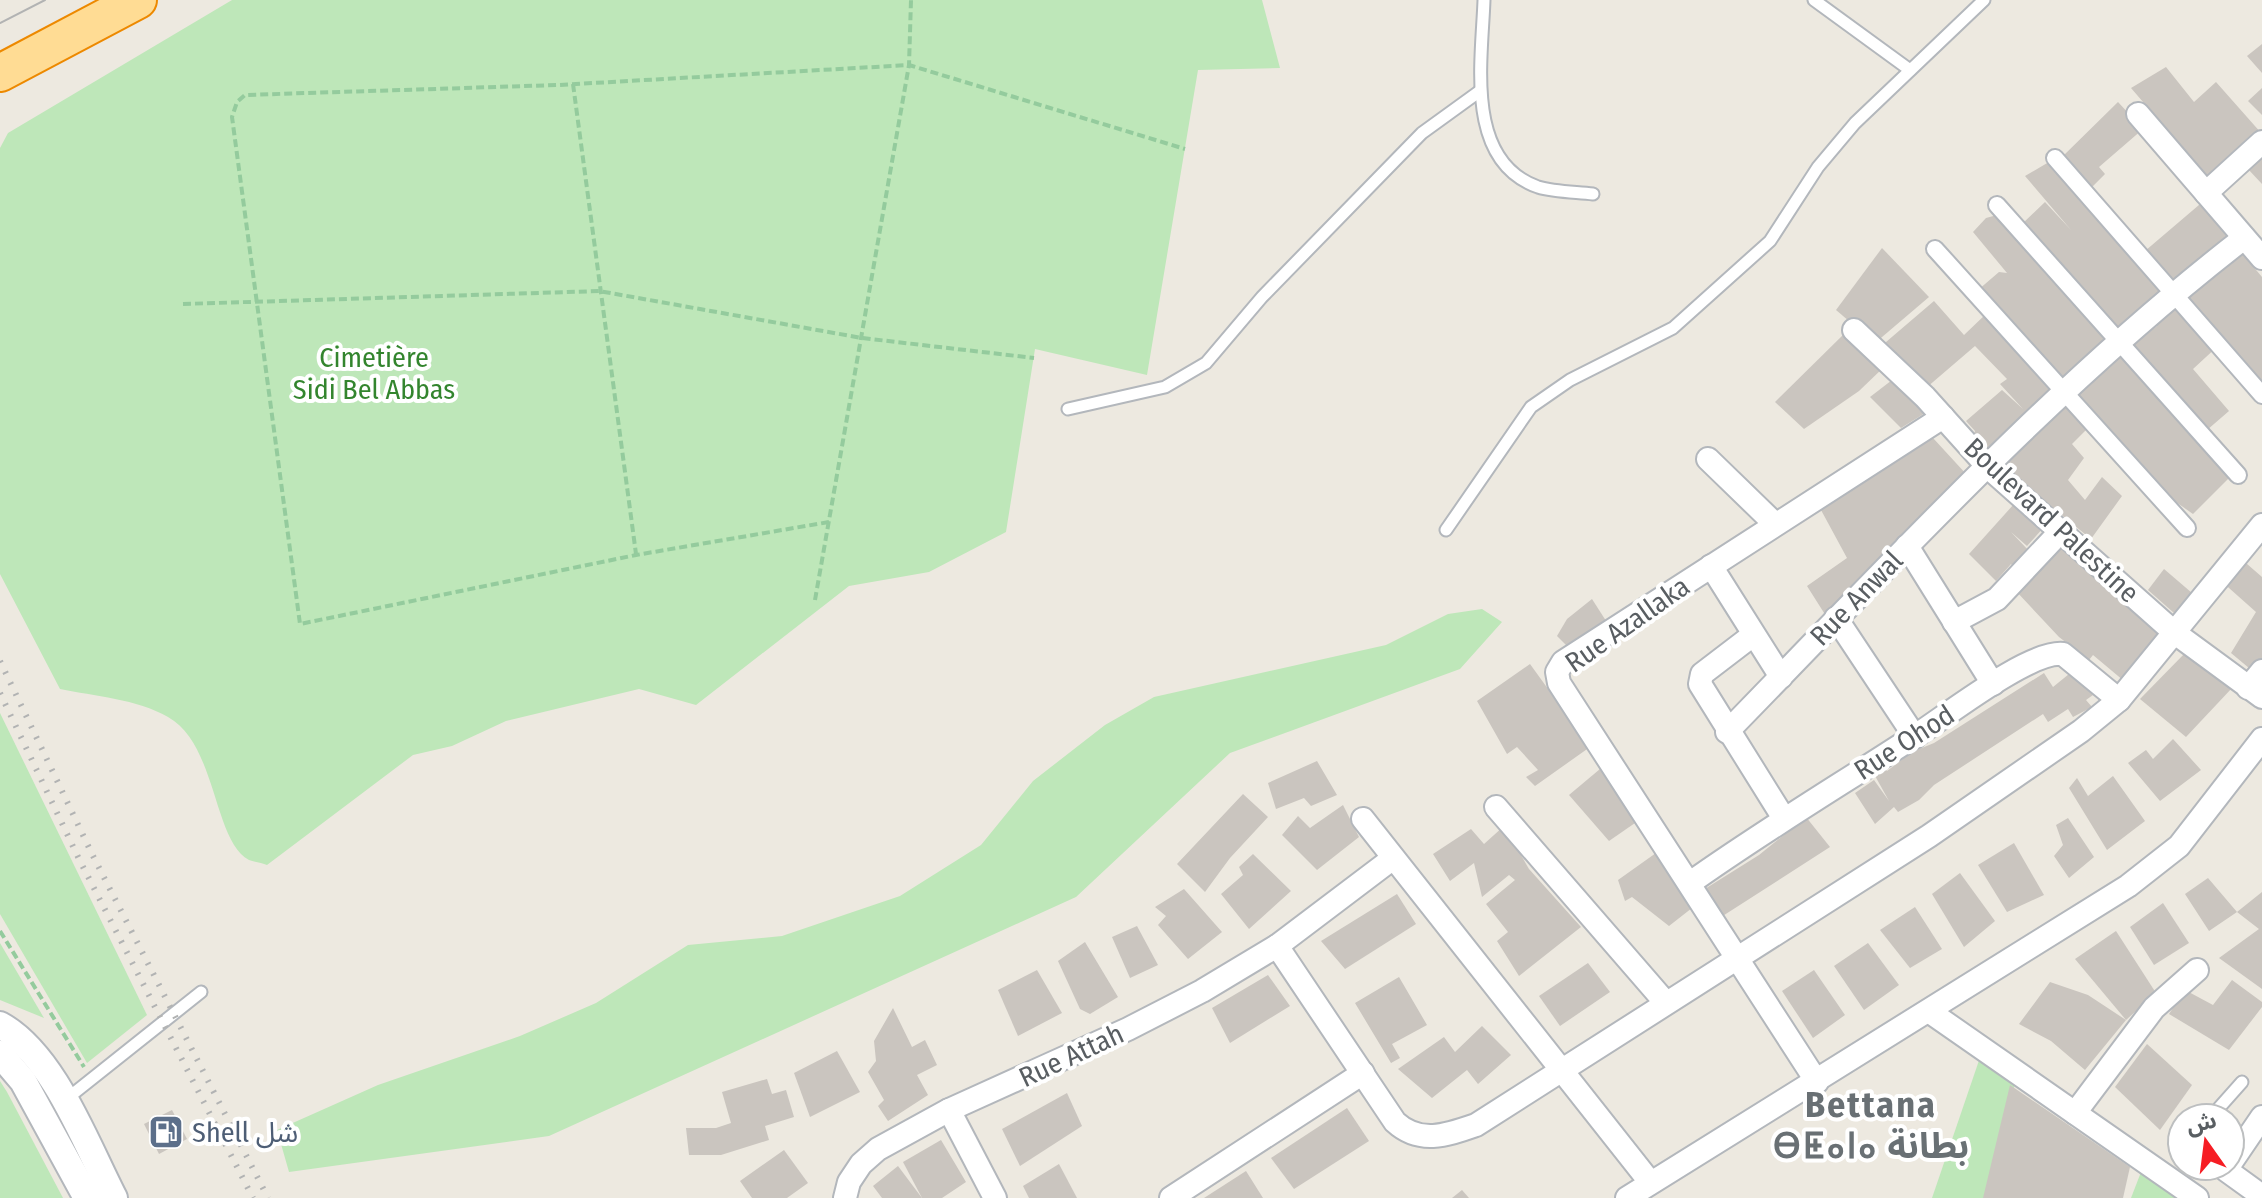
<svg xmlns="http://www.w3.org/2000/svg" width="2262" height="1198" viewBox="0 0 2262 1198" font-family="'Fira Sans Condensed','Noto Sans Arabic','Noto Sans Tifinagh',sans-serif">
<rect width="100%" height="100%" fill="#ede9e0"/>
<g fill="#bee7b9">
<path d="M232,0H1262L1280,68L1198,70L1147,375L1035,349L1006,532L929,572L849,586L696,705L639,689L506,721L452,746L413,755L267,865C262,863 254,862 249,860C213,841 217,744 168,717C137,699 94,696 60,689L0,574V148L8,133Z"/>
<path d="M1482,609L1502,622L1460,669L1230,753L1076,897L549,1136L289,1172L277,1130L378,1085L520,1036L596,1003L688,945L782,936L900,896L981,845L1033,781L1105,725L1154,697L1386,645L1448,614Z"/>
<path d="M0,713L147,1015L87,1063L0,914Z"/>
<path d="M0,943L44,1018L0,1000Z"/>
<path d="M1987,1037L2021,1062L1984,1198H1932Z"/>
<path d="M0,1081L7,1092L63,1198H0Z"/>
<path d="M2148,1154L2207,1198H2131Z"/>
</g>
<g fill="#cac5bf">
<path d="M2262,44V73L2247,56Z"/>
<path d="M2166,67L2194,102L2216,82L2262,134L2211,181L2131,88Z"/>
<path d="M2262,88V115L2248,101Z"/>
<path d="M2118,102L2143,129L2099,167L2105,174L2091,188L2061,158Z"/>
<path d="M2262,154V184L2247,168Z"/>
<path d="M2054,159L2170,290L2117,337L2022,224L2045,202L2071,230L2025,176Z"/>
<path d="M2206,199L2233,233L2224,239L2226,245L2210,255L2207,252L2175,285L2145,251Z"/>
<path d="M1997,215L2111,337L2062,382L1978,290L1999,272L2007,273L1973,232L1986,218Z"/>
<path d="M1882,248L1929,297L1875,343L1836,310Z"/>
<path d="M2241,252L2262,277V387L2186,299Z"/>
<path d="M2175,293L2219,345L2193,369L2229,411L2207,430L2131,347L2157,326L2153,318Z"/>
<path d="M1934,301L1964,335L1987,313L2057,389L1992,456L1973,437L1975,431L1966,421L2002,390L2023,409L2000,384L2007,379L1975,346L1926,388L1879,348Z"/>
<path d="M1846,332L1884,367L1859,391L1804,429L1775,402Z"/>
<path d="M2126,349L2235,472L2193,514L2166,495L2075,394Z"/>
<path d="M1896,377L1933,408L1901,428L1870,397Z"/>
<path d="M2067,402L2091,425L2072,444L2084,458L2068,480L2085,500L2102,477L2122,496L2091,539L2003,467Z"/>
<path d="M1933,438L1967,475L1826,616L1807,586L1847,558L1821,510Z"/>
<path d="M2014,504L2044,527L2027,546L2011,532L2030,552L2015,568L2011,564L1996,581L1969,554Z"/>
<path d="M2060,547L2164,630L2124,681L2093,655L2089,660L2059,637L2015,590Z"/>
<path d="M2239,557L2262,577V663L2255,673L2231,653L2256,612L2220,580Z"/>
<path d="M2164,569L2192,593L2174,613L2148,590Z"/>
<path d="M1592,599L1608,624L1571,650L1557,636L1567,619Z"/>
<path d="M2187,651L2232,688L2186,737L2140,699Z"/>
<path d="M1530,664L1590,747L1535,786L1526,777L1538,770L1517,747L1507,754L1477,701Z"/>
<path d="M2044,673L2053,687L2069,674L2093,695L2086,700L2092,707L2073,717L2068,709L2048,722L2043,714L1934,785L1919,800L1898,812L1894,807L1875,824L1855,793L1874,780L1889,801L1874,774L1884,767L1887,771L1912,752L1934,743Z"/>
<path d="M2173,739L2201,770L2160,801L2128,763L2146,750L2153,759Z"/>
<path d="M1317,761L1337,795L1311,806L1304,798L1276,809L1268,783Z"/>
<path d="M1600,769L1635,823L1609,841L1569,795Z"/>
<path d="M2113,776L2145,821L2107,850L2069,788L2077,778L2088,796Z"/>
<path d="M1243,794L1268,817L1230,858L1205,892L1177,864Z"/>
<path d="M1343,805L1359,837L1317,870L1282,835L1298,816L1310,828Z"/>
<path d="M1806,817L1830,847L1718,919L1700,892L1759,855Z"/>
<path d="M2068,818L2094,857L2069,878L2054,856L2063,845L2056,825Z"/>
<path d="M1504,826L1529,869L1581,927L1519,976L1497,941L1508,932L1486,904L1515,880L1509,875L1482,897L1474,863L1450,881L1433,854L1471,829L1484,844Z"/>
<path d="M2014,843L2044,895L2007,912L1978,865Z"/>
<path d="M1656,853L1692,908L1669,926L1632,897L1625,901L1618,880Z"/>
<path d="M1253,854L1291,891L1249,929L1221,894L1243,875L1239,867Z"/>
<path d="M1960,873L1995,921L1964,947L1932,894Z"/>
<path d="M2208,878L2237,912L2262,892V989L2219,958L2259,929L2237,912L2209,931L2185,894Z"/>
<path d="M1184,889L1222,932L1188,959L1158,925L1166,916L1155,907Z"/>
<path d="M1397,894L1416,924L1345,969L1321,941Z"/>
<path d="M2163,903L2189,943L2154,965L2130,927Z"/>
<path d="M1915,907L1942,949L1910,968L1880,930Z"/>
<path d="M1137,926L1158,965L1130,978L1112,937Z"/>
<path d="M2116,931L2156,993L2126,1020L2075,959Z"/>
<path d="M1085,942L1118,997L1090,1014L1080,1009L1058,961Z"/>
<path d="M1868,943L1899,985L1864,1010L1834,966Z"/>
<path d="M1588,963L1610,992L1560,1026L1539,996Z"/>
<path d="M1037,970L1062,1013L1018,1036L998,990Z"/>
<path d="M1814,970L1845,1015L1813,1038L1782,991Z"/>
<path d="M1268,975L1290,1006L1230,1043L1212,1008Z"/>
<path d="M1399,977L1427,1025L1392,1044L1400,1058L1391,1063L1355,1003Z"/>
<path d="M2232,980L2262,1002V1007L2229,1050L2169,1014L2185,990L2213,1005Z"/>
<path d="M2050,982L2088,995L2126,1020L2085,1070L2051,1041L2019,1024Z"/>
<path d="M893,1008L912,1047L925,1040L937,1065L917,1075L928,1095L888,1121L878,1106L884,1100L868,1072L876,1061L874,1041Z"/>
<path d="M1482,1026L1511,1055L1478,1084L1467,1070L1432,1098L1398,1069L1444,1037L1455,1052Z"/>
<path d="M2147,1044L2192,1085L2160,1130L2115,1087Z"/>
<path d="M837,1051L860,1092L810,1117L794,1073Z"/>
<path d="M767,1079L772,1094L786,1090L794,1117L765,1126L769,1140L721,1155H689L686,1128H716L731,1123L722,1092Z"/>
<path d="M2010,1085L2130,1167L2123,1198H1983Z"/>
<path d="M1067,1093L1082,1126L1020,1166L1002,1129Z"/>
<path d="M1347,1108L1369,1141L1294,1189L1271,1158Z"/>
<path d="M172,1110L187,1139L159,1154L144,1124Z"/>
<path d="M941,1140L966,1182L942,1198H922L903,1162Z"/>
<path d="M784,1150L808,1183L787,1198H752L740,1181Z"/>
<path d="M1059,1164L1077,1198H1029L1023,1186Z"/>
<path d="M898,1166L922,1198H882L873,1186Z"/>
<path d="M1246,1171L1263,1198H1204Z"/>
<path d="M1462,1190L1469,1198H1452Z"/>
</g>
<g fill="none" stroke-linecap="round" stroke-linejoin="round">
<g stroke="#b3b7bc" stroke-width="15">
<g id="service">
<path d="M1484,0C1482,60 1464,161 1538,187C1554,192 1576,192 1593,194"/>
<path d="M1814,0L1910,70"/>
<path d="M1068,409L1165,387L1206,363L1262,297L1422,133L1480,91"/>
<path d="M1446,530L1531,407L1570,380L1673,328L1770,241L1818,167L1855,123L1984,0"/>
<path d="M64,1101L201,992"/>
<path d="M2210,1118L2242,1082"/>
</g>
</g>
<g stroke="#b3b7bc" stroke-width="20">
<g id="pedestrian">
<path d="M2055,158L2262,395"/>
<path d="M1997,205L2238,475"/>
<path d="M1935,249L2187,528"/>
</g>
</g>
<g stroke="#b3b7bc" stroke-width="26">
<g id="minor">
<path d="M2138,114L2262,258"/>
<path d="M2206,193L2262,142"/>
<path d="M1854,330L1925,397L1988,467L2175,633L2262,697"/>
<path d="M1708,459L1774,523"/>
<path d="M1907,546L1993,684"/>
<path d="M1711,566L1781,677"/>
<path d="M1836,618L1915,737"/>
<path d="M1954,622L1997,599L2060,532"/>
<path d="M1753,635L1702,674L1700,684L1783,817"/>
<path d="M2248,688L2262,671"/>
<path d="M1727,732C1893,562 2055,384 2244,238"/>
<path d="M1496,807L1666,1003"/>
<path d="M1363,819L1650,1182"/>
<path d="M1690,883C1763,831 1840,785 1915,736C1945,717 2030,650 2063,654L2119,700"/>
<path d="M1277,946L1395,1122C1420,1145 1447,1135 1476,1125L1929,836L2081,731L2119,700L2262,525"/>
<path d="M1930,1012L2197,1198"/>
<path d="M1817,1082L1559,683L1557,672L1563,662L1943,417"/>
<path d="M949,1110L995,1198"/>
<path d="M2075,1113L2154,1008L2197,970"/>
<path d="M2230,1164L2262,1117"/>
<path d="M2226,1170L2262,1196"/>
<path d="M845,1198L849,1182L861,1164L878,1149L949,1110L1128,1029L1202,991L1277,946L1392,859"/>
<path d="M1171,1198L1363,1073"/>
<path d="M1627,1198L2128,886L2179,846L2262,739"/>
</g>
</g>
<g stroke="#b3b7bc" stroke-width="30">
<g id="tertiary">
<path d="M0,1025C54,1055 86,1144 114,1198"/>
<path d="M0,1054L23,1081L87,1198"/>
</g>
</g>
<g stroke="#ed8900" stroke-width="40">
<path id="trunk" d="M0,73L138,0"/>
</g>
<g stroke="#94cb9d" stroke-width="4" stroke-dasharray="8 4" stroke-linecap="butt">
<path d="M573,84L636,554"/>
<path d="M183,304L599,291L862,338L1034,358"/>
<path d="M829,522L636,555L300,624L232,117L237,102L245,95L558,85L909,65L1185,149"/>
<path d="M815,600L909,65L911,0"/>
<path d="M0,931L84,1067"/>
</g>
<use href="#service" stroke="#fff" stroke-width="11"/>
<use href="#pedestrian" stroke="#fff" stroke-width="16"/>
<use href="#minor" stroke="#fff" stroke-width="22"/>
<use href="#tertiary" stroke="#fff" stroke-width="26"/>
<use href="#trunk" stroke="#ffdc94" stroke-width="36"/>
<path stroke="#b2b3b3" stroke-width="2" d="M0,23L45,0"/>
<g stroke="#b2b3b3" stroke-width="6" stroke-dasharray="2 10" stroke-linecap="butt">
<path d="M0,661L92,854L268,1198"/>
<path d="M0,693L79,859L253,1198"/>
</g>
</g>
<defs>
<g id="fuel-square" transform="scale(1.8)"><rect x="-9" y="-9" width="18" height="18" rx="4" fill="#5c6f8a" stroke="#fff"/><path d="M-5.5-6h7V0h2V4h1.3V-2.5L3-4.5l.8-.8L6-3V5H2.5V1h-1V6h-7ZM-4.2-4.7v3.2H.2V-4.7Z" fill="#fff"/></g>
</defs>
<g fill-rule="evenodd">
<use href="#fuel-square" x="166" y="1132"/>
</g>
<g text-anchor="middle" stroke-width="8" stroke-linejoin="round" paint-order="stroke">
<g font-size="28" fill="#33852e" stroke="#fff">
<text x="374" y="367">Cimetière<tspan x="374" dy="32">Sidi Bel Abbas</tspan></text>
</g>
<g font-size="28" fill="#595e62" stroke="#fff">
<text transform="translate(2052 520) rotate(43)" y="10">Boulevard Palestine</text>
<text transform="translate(1856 598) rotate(-46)" y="10">Rue Anwal</text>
<text transform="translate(1627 624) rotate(-35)" y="10">Rue Azallaka</text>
<text transform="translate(1904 742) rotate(-33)" y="10">Rue Ohod</text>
<text transform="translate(1071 1055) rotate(-25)" y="10">Rue Attah</text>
</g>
<g font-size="28" fill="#4e5e75" stroke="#fff" text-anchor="start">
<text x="192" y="1142">Shell شل</text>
</g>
<g font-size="36" font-weight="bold" letter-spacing="2" fill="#697074" stroke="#fff">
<text x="1871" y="1117">Bettana<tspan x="1871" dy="41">ⴱⵟⴰⵏⴰ بطانة</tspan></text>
</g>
</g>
<g transform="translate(2206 1142) rotate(346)"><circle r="38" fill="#ffffff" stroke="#bdbfc0" stroke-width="2"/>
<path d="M0-6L14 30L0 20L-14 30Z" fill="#f61d24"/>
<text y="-12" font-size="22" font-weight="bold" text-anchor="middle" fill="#595e62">ش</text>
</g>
</svg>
